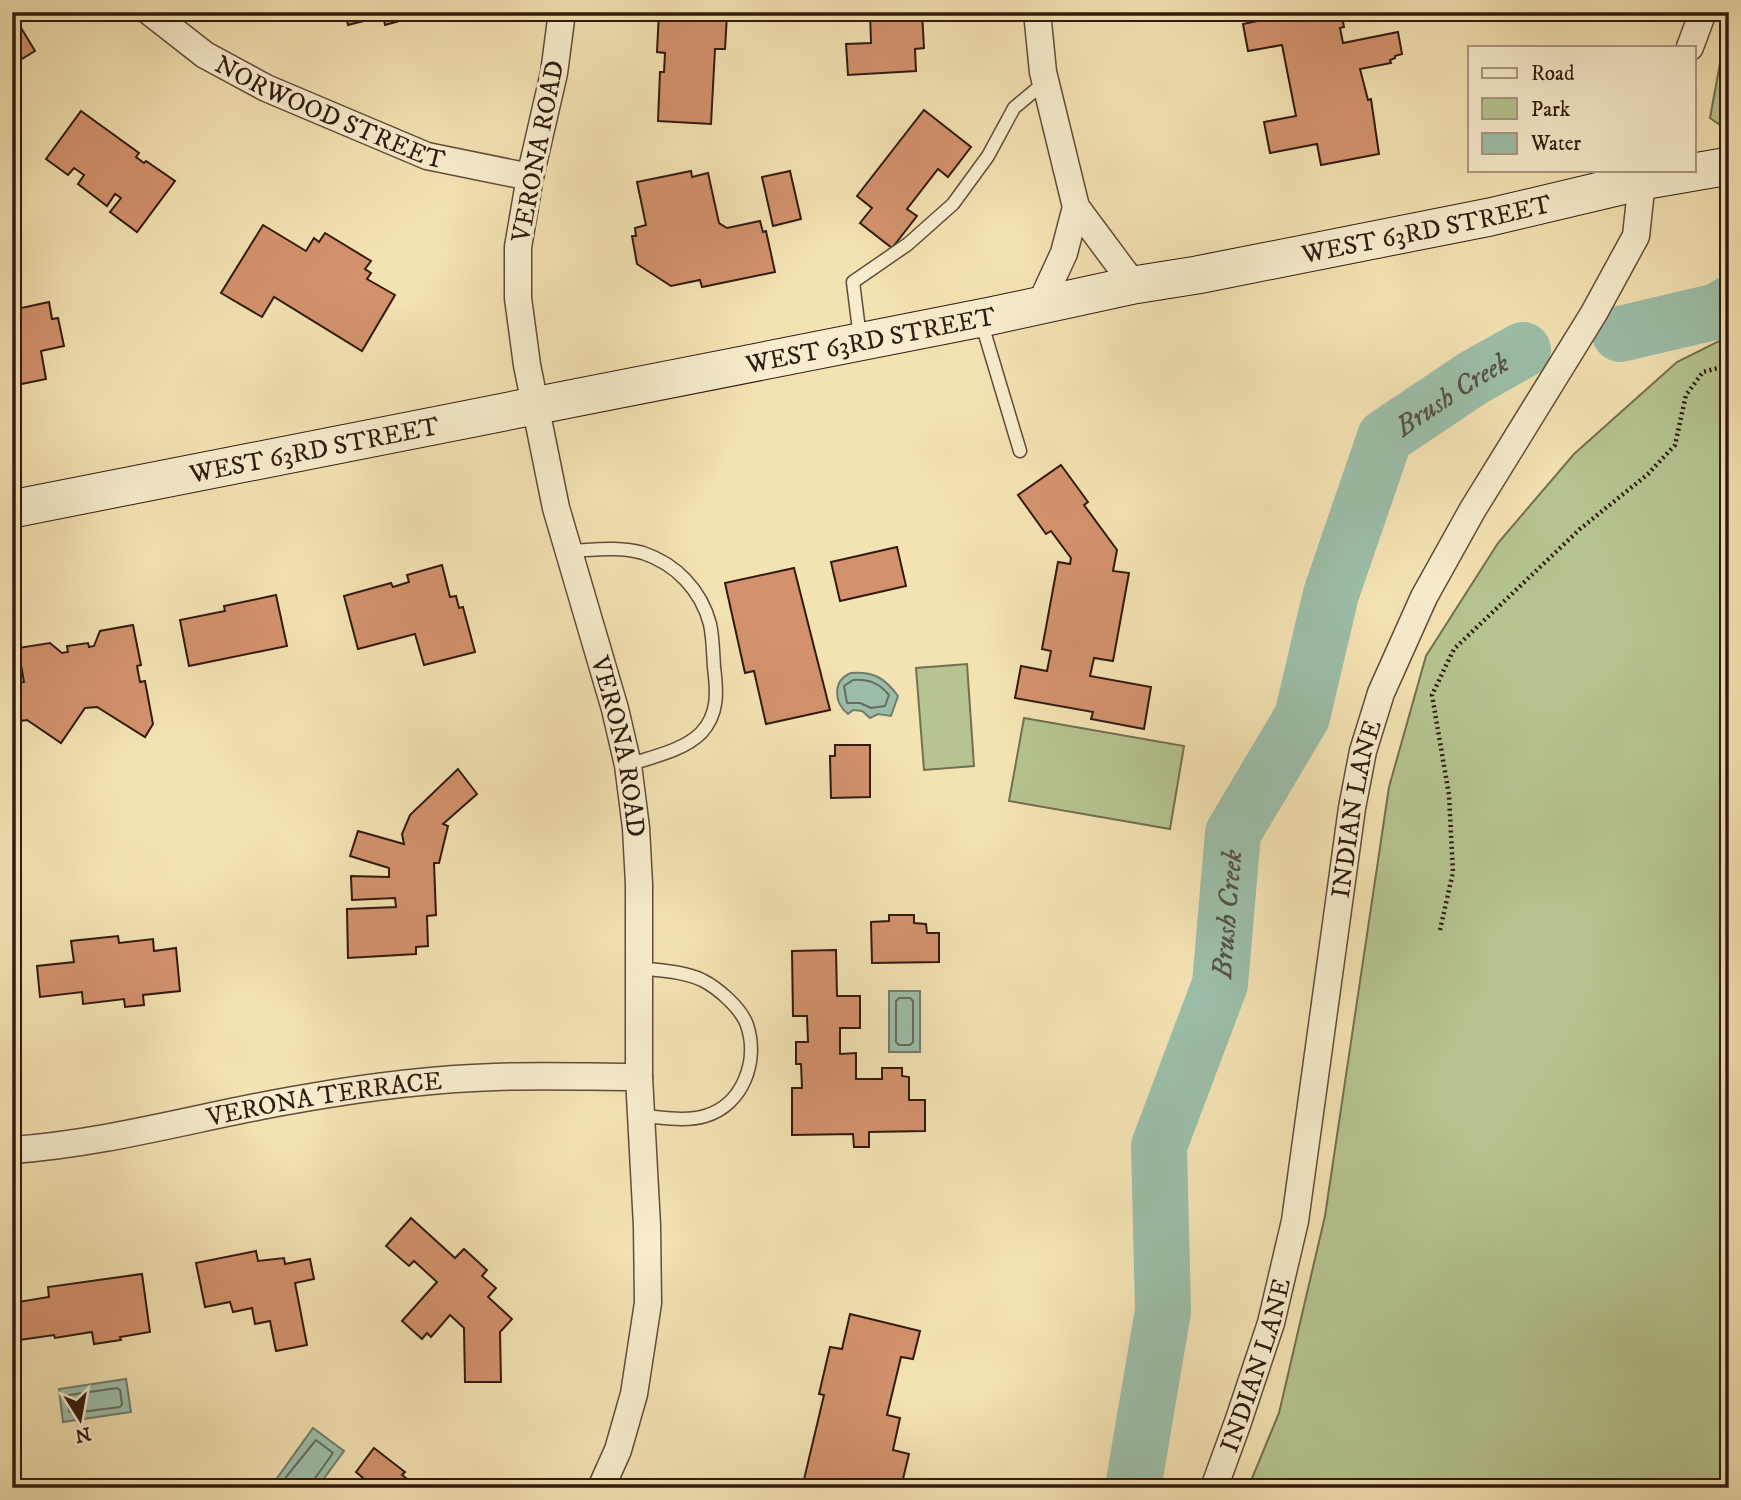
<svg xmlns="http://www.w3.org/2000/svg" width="1741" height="1500" viewBox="0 0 1741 1500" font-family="'IM FELL DW Pica',serif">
<rect width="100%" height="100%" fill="#f3e2b2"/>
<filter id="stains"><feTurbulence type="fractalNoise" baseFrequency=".00286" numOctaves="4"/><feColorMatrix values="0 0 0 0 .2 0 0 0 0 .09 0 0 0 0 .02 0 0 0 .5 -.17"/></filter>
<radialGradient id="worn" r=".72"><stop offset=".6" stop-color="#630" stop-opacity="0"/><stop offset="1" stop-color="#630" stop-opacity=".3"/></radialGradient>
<g fill="#b5c490" stroke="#736f50" stroke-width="2">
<path d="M1729,14V131L1710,118Z"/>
<path d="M1729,336V1488H1248L1279,1413L1325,1216L1389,787L1426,656L1498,543L1574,454L1677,362Z"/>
<path d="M967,664L974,766L924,770L916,668Z"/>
<path d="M1024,718L1184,746L1170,829L1009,801Z"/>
</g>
<g fill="#9cbea9" stroke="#717c6c" stroke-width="2">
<path d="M851,673C873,671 885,678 898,696L891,716L878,714L870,718L862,711L853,710L848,714C833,702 833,680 851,673Z"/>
<rect x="889" y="991" width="31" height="61"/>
<path d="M126,1379L131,1412L63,1422L59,1389Z"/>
<path d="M313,1428L344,1451L317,1488H285L275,1481Z"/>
</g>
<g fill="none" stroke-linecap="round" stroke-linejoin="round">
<g stroke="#666c5c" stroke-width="2">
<path d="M853,680C869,679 879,683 889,695L885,706L871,708L860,703H847L844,686Z"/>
<path d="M899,998H910L913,1001V1042L910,1045H899L896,1042V1001Z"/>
<path d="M117,1388L120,1390L122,1404L120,1407L73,1413L69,1411L67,1398L69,1395Z"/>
<path d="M288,1488L286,1477L316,1440L333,1453L313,1481L312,1488"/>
</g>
<g stroke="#9cbea9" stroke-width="56">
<path d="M1620,334L1718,311L1729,304"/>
<path id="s1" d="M1133,1488L1163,1311L1159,1146L1220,984L1233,833L1302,717L1331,594L1385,437L1473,378L1523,350"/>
</g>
</g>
<g fill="#d3926d" stroke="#311a10" stroke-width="2">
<path d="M345,12H432L385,25L383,16L348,25Z"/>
<path d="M659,12L727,15L725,49H715L711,124L658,121L660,72H664L665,53L657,52Z"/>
<path d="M870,12H922L924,48L915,49L916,71L848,75L846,44L871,43Z"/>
<path d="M1302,12H1341L1344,27L1340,28L1343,43L1398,32L1402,54L1395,56V58L1390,60L1391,63L1360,69L1368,100L1371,99L1379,154L1321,165L1317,144L1270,153L1264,122L1296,116L1282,45L1248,51L1243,24Z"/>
<path d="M12,13L35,51L12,65Z"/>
<path d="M924,110L971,147L948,177L938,169L907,209L917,216L892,248L860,223L872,208L857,196Z"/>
<path d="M81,111L139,153L136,157L144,163L146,161L175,181L137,232L110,212L121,198L115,194L107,206L78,184L84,175L74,168L68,175L46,159Z"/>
<path d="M691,171L692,177L708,173L719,223L727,228L760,221L763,232L766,231L775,272L702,287L700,280L671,286L637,264L632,236H636L635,228L646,225L637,182Z"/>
<path d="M790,171L801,219L773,226L762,177Z"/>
<path d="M263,225L306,251L314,238L319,242L325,233L371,261L365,269L371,273L367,279L395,295L362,351L274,297L262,317L221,293Z"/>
<path d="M49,302L52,319L58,318L64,346L41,351L46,379L12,386V310Z"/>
<path d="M1061,465L1088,502L1084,505L1117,550L1113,571L1129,573L1113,661L1094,658L1090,676L1151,687L1144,729L1091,719L1093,712L1015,698L1021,666L1047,671L1051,651L1042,649L1058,562L1070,564L1071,558L1051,531L1046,534L1018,495Z"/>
<path d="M897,547L906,586L840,601L831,562Z"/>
<path d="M442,565L450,597L456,596L459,608L463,607L475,652L424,665L415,634L358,649L344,596L391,583L393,587L409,582L407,575Z"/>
<path d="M794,568L830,710L766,724L754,671L745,673L725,583Z"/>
<path d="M276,595L287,646L189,666L180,620L225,611L224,606Z"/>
<path d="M133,625L141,665L137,666L140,682L145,681L153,724L145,737L97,707L85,708L61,743L27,720L14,722L12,684L24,682L18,648L50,643L62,653L68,652L67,646L88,643L89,647L94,646L100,631Z"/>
<path d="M835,745H870V797L831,798L830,756H835Z"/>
<path d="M458,769L477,794L443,824L448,826L439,863H434L436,915L427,916L428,946L416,947V954L348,958L347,909L396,907L395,898L352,900L351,876L389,877V868L350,856L358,831L404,844L402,834L410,815Z"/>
<path d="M889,915H914V923L926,924L927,933H939V962L872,963L871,922L889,921Z"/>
<path d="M118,936L119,943L153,939L154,951L176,948L180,991L143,995L144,1005L125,1007L124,999L83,1004L82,992L40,997L37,966L74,962L71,941Z"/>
<path d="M836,950L837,996H860V1028H840V1054L856,1053V1079H882V1068H902V1076L909,1077V1100H925V1131L869,1132V1147H854L853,1134L792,1135V1088H802L801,1064H796V1042H808L807,1016H793L792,951Z"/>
<path d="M411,1218L455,1258L464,1249L487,1270L482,1276L496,1288L488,1297L512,1319L500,1332L501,1382H465L464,1328L450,1315L431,1337L427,1333L422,1339L402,1321L437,1282L414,1261L409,1266L386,1246Z"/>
<path d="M256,1251L258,1261L284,1258L285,1264L310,1259L314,1279L295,1283L307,1345L276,1351L270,1321L255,1324L252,1308L233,1312L230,1302L205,1307L196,1263Z"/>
<path d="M142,1274L150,1332L120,1337L121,1340L94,1344L92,1332L55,1338L54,1335L12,1341V1303L49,1297L48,1287Z"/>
<path d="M850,1314L920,1331L913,1359L901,1357L887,1415L900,1418L893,1450L909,1454L902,1483L921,1488H802L824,1395L819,1394L830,1347L842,1349Z"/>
<path d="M374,1448L405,1472L402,1475L419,1488H375L356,1472Z"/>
</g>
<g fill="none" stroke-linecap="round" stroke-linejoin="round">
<g stroke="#624c38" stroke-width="15">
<g id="service">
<path d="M981,321L1020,451"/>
<path d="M860,338L853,282L908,244L953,204L988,156L1014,108L1045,82"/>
<path d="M568,551C592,550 619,546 643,553C676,564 701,590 710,624C713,638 713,653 714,667C717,691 719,714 701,733C683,751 651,757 628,765"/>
<path d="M639,968C661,971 682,971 702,980C718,988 741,1008 747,1025C759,1061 743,1105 705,1116C685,1122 661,1117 641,1116"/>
</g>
</g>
<g stroke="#624c38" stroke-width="29">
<g id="minor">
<path id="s2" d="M150,12L205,55L266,88L427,156L530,177"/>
<path id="s3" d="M562,12L554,73L530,177L518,247V298L527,365L556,508L615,709L628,765L636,828L639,884V1077L647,1226L648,1303L634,1394L618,1450L601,1488"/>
<path d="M1037,12L1043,72L1076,207L1134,285"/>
<path d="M1690,47L1703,12"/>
<path d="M1040,305L1064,253L1076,207"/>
<path id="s4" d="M12,1150C112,1143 207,1114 305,1098C368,1087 432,1079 495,1077C543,1075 591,1077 639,1077"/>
<path id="s5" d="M1214,1488L1238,1422L1271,1323L1295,1221L1352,808L1363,751L1381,693L1424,597L1473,509L1594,313L1636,236L1642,181L1646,170"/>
</g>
</g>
<g stroke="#311a10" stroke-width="39">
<g id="secondary">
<path id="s6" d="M12,509L991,316L1134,285L1197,275L1490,217L1642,181L1729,166"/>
</g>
</g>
<path stroke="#311a10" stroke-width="4.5" stroke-dasharray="2 3.5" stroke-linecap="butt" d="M1440,930L1453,872L1449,795L1432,695L1454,649L1580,529L1648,474L1675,445L1686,395L1703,372L1729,365"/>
<use href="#service" stroke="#f7eccd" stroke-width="12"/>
<use href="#minor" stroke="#f7eccd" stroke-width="26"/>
<use href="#secondary" stroke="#f7eccd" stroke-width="37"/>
</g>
<g text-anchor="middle" stroke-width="7" stroke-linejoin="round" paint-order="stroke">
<g font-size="26" fill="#311a10" stroke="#f7eccd">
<text dy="9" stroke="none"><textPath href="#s2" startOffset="208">NORWOOD STREET</textPath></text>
<text transform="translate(537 151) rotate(-79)" y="9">VERONA ROAD</text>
<text dy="9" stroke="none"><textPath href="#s6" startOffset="1442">WEST 63RD STREET</textPath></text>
<text dy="9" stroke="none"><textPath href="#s6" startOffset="875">WEST 63RD STREET</textPath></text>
<text dy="9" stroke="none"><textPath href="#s6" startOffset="308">WEST 63RD STREET</textPath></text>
<text dy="9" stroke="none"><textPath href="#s3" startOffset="751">VERONA ROAD</textPath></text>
<text dy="9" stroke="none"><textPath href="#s5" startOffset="696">INDIAN LANE</textPath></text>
<text dy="9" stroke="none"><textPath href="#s4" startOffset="317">VERONA TERRACE</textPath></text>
<text dy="9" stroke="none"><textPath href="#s5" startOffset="130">INDIAN LANE</textPath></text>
</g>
<g font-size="28" font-style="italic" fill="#565346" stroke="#f7eccd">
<text dy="10" stroke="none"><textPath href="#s1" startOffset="1176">Brush Creek</textPath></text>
<text dy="10" stroke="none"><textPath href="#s1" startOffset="588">Brush Creek</textPath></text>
</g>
</g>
<rect width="1741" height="1500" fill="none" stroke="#f3e2b2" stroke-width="42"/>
<rect x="14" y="14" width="1713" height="1472" fill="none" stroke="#311a10" stroke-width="3.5"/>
<rect x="21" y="21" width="1699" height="1458" fill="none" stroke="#311a10" stroke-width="2"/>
<rect x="1468" y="46" width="228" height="126" fill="#f7eccd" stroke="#a89881" stroke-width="2"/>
<rect x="1482" y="68" width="35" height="10" fill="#f7eccd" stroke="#a89881" stroke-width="2"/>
<text x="1531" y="80" font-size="21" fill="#311a10">Road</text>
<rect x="1482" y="98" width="35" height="21" fill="#b5c490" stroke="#a89881" stroke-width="2"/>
<text x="1531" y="116" font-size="21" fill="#311a10">Park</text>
<rect x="1482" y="133" width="35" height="21" fill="#9cbea9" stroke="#a89881" stroke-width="2"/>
<text x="1531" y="150" font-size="21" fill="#311a10">Water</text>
<g transform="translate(80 1419) rotate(169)" stroke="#f7eccd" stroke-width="5" paint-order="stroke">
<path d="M0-5L12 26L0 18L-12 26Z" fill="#311a10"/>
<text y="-10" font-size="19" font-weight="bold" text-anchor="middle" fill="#311a10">N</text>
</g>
<rect width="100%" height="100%" filter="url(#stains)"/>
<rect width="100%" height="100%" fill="url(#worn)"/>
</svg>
